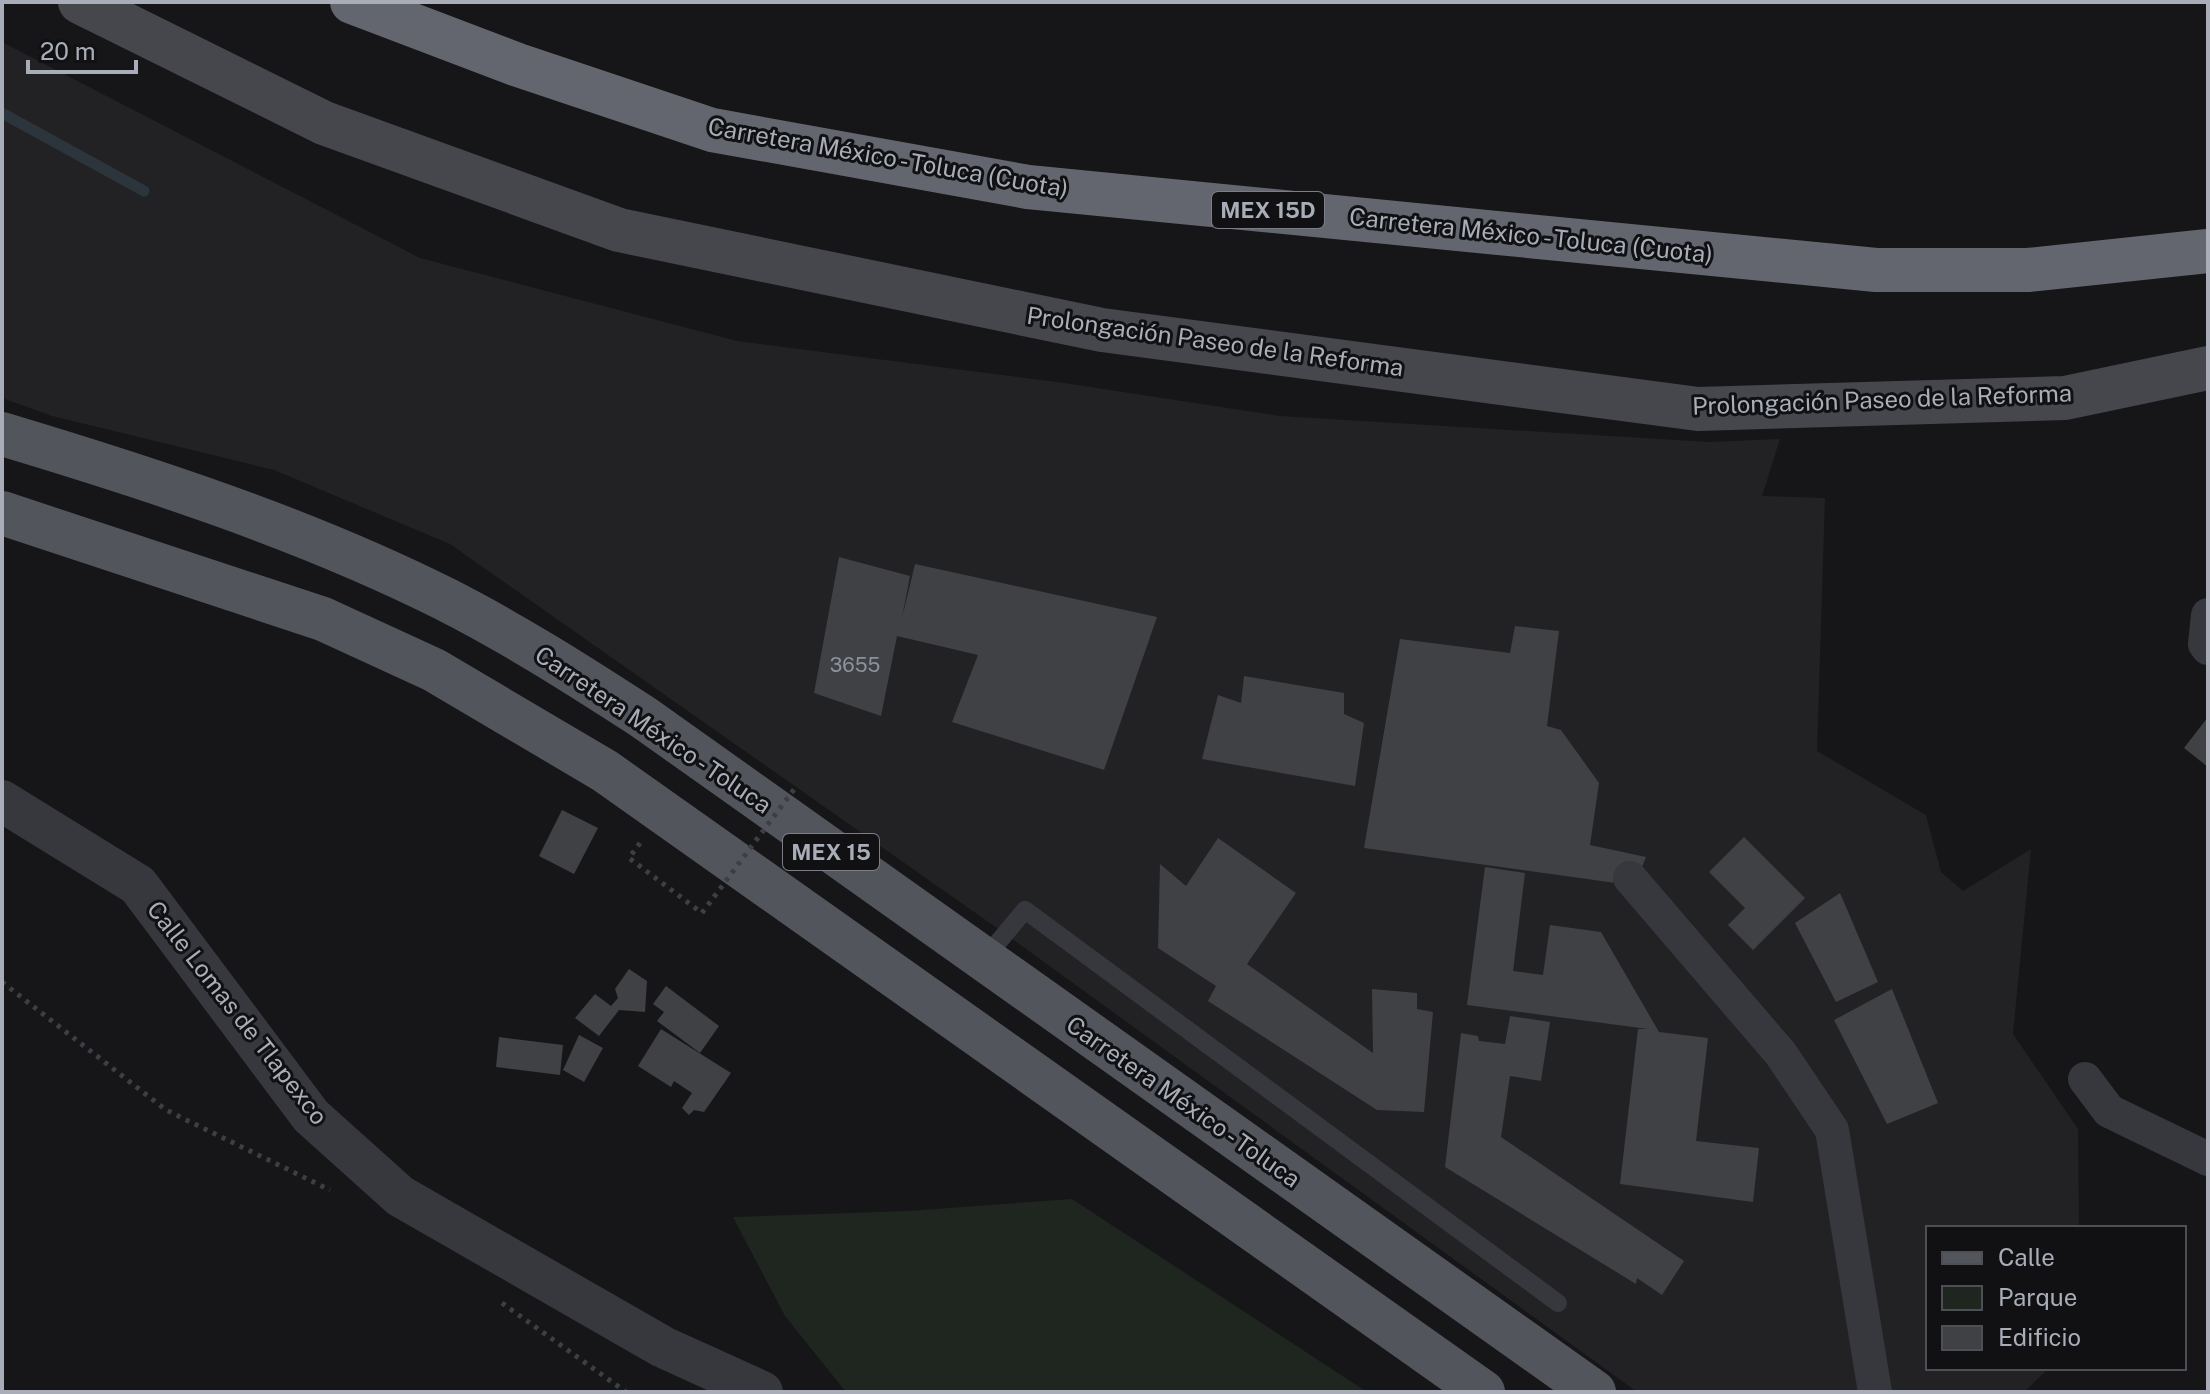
<svg xmlns="http://www.w3.org/2000/svg" width="2210" height="1394" viewBox="0 0 2210 1394" font-family="'Public Sans',sans-serif">
<rect width="100%" height="100%" fill="#161618"/>
<path fill="#222225" d="M2,42L420,258L737,341L1064,383L1280,416L1709,442L1780,439L1762,496L1825,498L1817,751L1926,815L1941,872L1963,891L2031,849L2013,1034L2078,1129L2079,1228H1928V1368H2049L2024,1392H1637L1004,933L450,544L274,470L52,416L2,398Z"/>
<path fill="#1e261f" d="M1072,1199L1367,1392H846L785,1316L733,1217L908,1211Z"/>
<g fill="none" stroke-linecap="round" stroke-linejoin="round">
<path stroke="#2c353c" stroke-width="11" d="M2,113L144,191"/>
</g>
<g fill="#404145">
<path d="M839,557L910,576L902,618L915,564L1157,617L1104,770L952,722L978,655L897,636L881,716L814,693Z"/>
<path d="M1515,626L1559,631L1547,726L1561,730L1599,783L1590,845L1646,857L1640,872L1623,884L1364,848L1400,639L1510,653Z"/>
<path d="M1244,676L1344,693V714L1364,723L1355,786L1202,759L1218,695L1241,703Z"/>
<path d="M2208,717V767L2184,748Z"/>
<path d="M562,810L598,828L574,874L539,856Z"/>
<path d="M1744,837L1805,898L1753,950L1728,925L1745,908L1709,872Z"/>
<path d="M1218,838L1296,893L1247,964L1373,1053L1372,989L1417,993V1009L1433,1012L1424,1112L1377,1110L1208,1001L1216,986L1158,948L1160,864L1186,886Z"/>
<path d="M1485,867L1525,873L1513,971L1543,975L1550,925L1601,932L1659,1032L1708,1038L1696,1141L1759,1148L1753,1202L1620,1184L1638,1029H1648L1467,1005Z"/>
<path d="M1840,893L1878,982L1836,1002L1795,923Z"/>
<path d="M629,969L647,981L645,1012L619,1010L599,1036L575,1018L595,994L611,1006L618,998L615,989Z"/>
<path d="M666,986L719,1026L700,1053L657,1021L664,1012L653,1004Z"/>
<path d="M1892,989L1938,1103L1887,1124L1834,1020Z"/>
<path d="M1510,1016L1550,1022L1541,1081L1510,1076L1501,1137L1684,1261L1662,1295L1637,1278L1636,1284L1445,1167L1461,1033L1478,1036L1479,1041L1505,1044Z"/>
<path d="M661,1029L731,1073L704,1112L694,1110L689,1115L682,1108L692,1093L674,1081L671,1087L638,1066Z"/>
<path d="M579,1035L603,1048L584,1082L563,1070Z"/>
<path d="M499,1037L563,1045L560,1075L496,1067Z"/>
</g>
<g fill="none" stroke-linecap="round" stroke-linejoin="round">
<g stroke="#3d3f44" stroke-width="5" stroke-dasharray="4 6" stroke-linecap="butt">
<path d="M640,843L629,858L702,913"/>
<path d="M2,982L166,1110L330,1190"/>
<path d="M502,1303L626,1392"/>
</g>
<path stroke="#37383d" stroke-width="18" d="M984,959L1025,910L1558,1303"/>
<g stroke="#37383d" stroke-width="34">
<path d="M2208,615L2205,644L2208,648"/>
<path d="M1630,878L1781,1054L1832,1130L1875,1392"/>
<path d="M2085,1079L2109,1111L2208,1159"/>
</g>
<path stroke="#37383d" stroke-width="42" d="M2,801L138,885L311,1116L400,1196L663,1347L762,1392"/>
<path stroke="#45474d" stroke-width="44" d="M80,2L324,123L619,230L1102,330L1698,409L2065,398L2208,368"/>
<g stroke="#53555c" stroke-width="44">
<path d="M2,434C152,479 305,529 445,599C514,634 578,675 643,717L1594,1392"/>
<path d="M2,513L323,619L434,670L605,771L1483,1392"/>
</g>
<path stroke="#63666e" stroke-width="44" d="M352,2L518,65L712,130L1028,187L1876,270H2028L2208,251"/>
<path stroke="#3d3f44" stroke-width="5" stroke-dasharray="4 6" stroke-linecap="butt" d="M702,913L795,788"/>
</g>
<g text-anchor="middle" stroke-width="6" stroke-linejoin="round" paint-order="stroke">
<g font-size="20" fill="#8e929b">
<text x="855" y="672">3655</text>
</g>
<g fill="#111113" stroke="#7b7e86" stroke-width="2">
<rect x="1212" y="192" width="112" height="36" rx="6"/>
<rect x="783" y="834" width="96" height="36" rx="6"/>
</g>
<g font-size="22" font-weight="bold" fill="#a8adb8">
<text x="1268" y="218">MEX 15D</text>
<text x="831" y="860">MEX 15</text>
</g>
<g font-size="24" fill="#a8adb8" stroke="#111113">
<text transform="translate(888 158) rotate(10)" y="8">Carretera México - Toluca (Cuota)</text>
<text transform="translate(1531 236) rotate(6)" y="8">Carretera México - Toluca (Cuota)</text>
<text transform="translate(1215 342) rotate(8)" y="8">Prolongación Paseo de la Reforma</text>
<text transform="translate(1882 400) rotate(-2)" y="8">Prolongación Paseo de la Reforma</text>
<text transform="translate(653 730) rotate(34)" y="8">Carretera México - Toluca</text>
<text transform="translate(237 1013) rotate(52)" y="8">Calle Lomas de Tlapexco</text>
<text transform="translate(1183 1102) rotate(35)" y="8">Carretera México - Toluca</text>
</g>
</g>
<rect width="2210" height="1394" fill="none" stroke="#a8adb8" stroke-width="8"/>
<rect x="1926" y="1226" width="260" height="144" fill="#111113" stroke="#4d4f55" stroke-width="2"/>
<rect x="1942" y="1252" width="40" height="12" fill="#53555c" stroke="#4d4f55" stroke-width="2"/>
<text x="1998" y="1266" font-size="24" fill="#a8adb8">Calle</text>
<rect x="1942" y="1286" width="40" height="24" fill="#1e261f" stroke="#4d4f55" stroke-width="2"/>
<text x="1998" y="1306" font-size="24" fill="#a8adb8">Parque</text>
<rect x="1942" y="1326" width="40" height="24" fill="#404145" stroke="#4d4f55" stroke-width="2"/>
<text x="1998" y="1346" font-size="24" fill="#a8adb8">Edificio</text>
<path d="M28 60v12h108v-12" fill="none" stroke="#a8adb8" stroke-width="4"/>
<text x="40" y="60" font-size="24" fill="#a8adb8" stroke="#111113" stroke-width="6" paint-order="stroke">20 m</text>
</svg>
